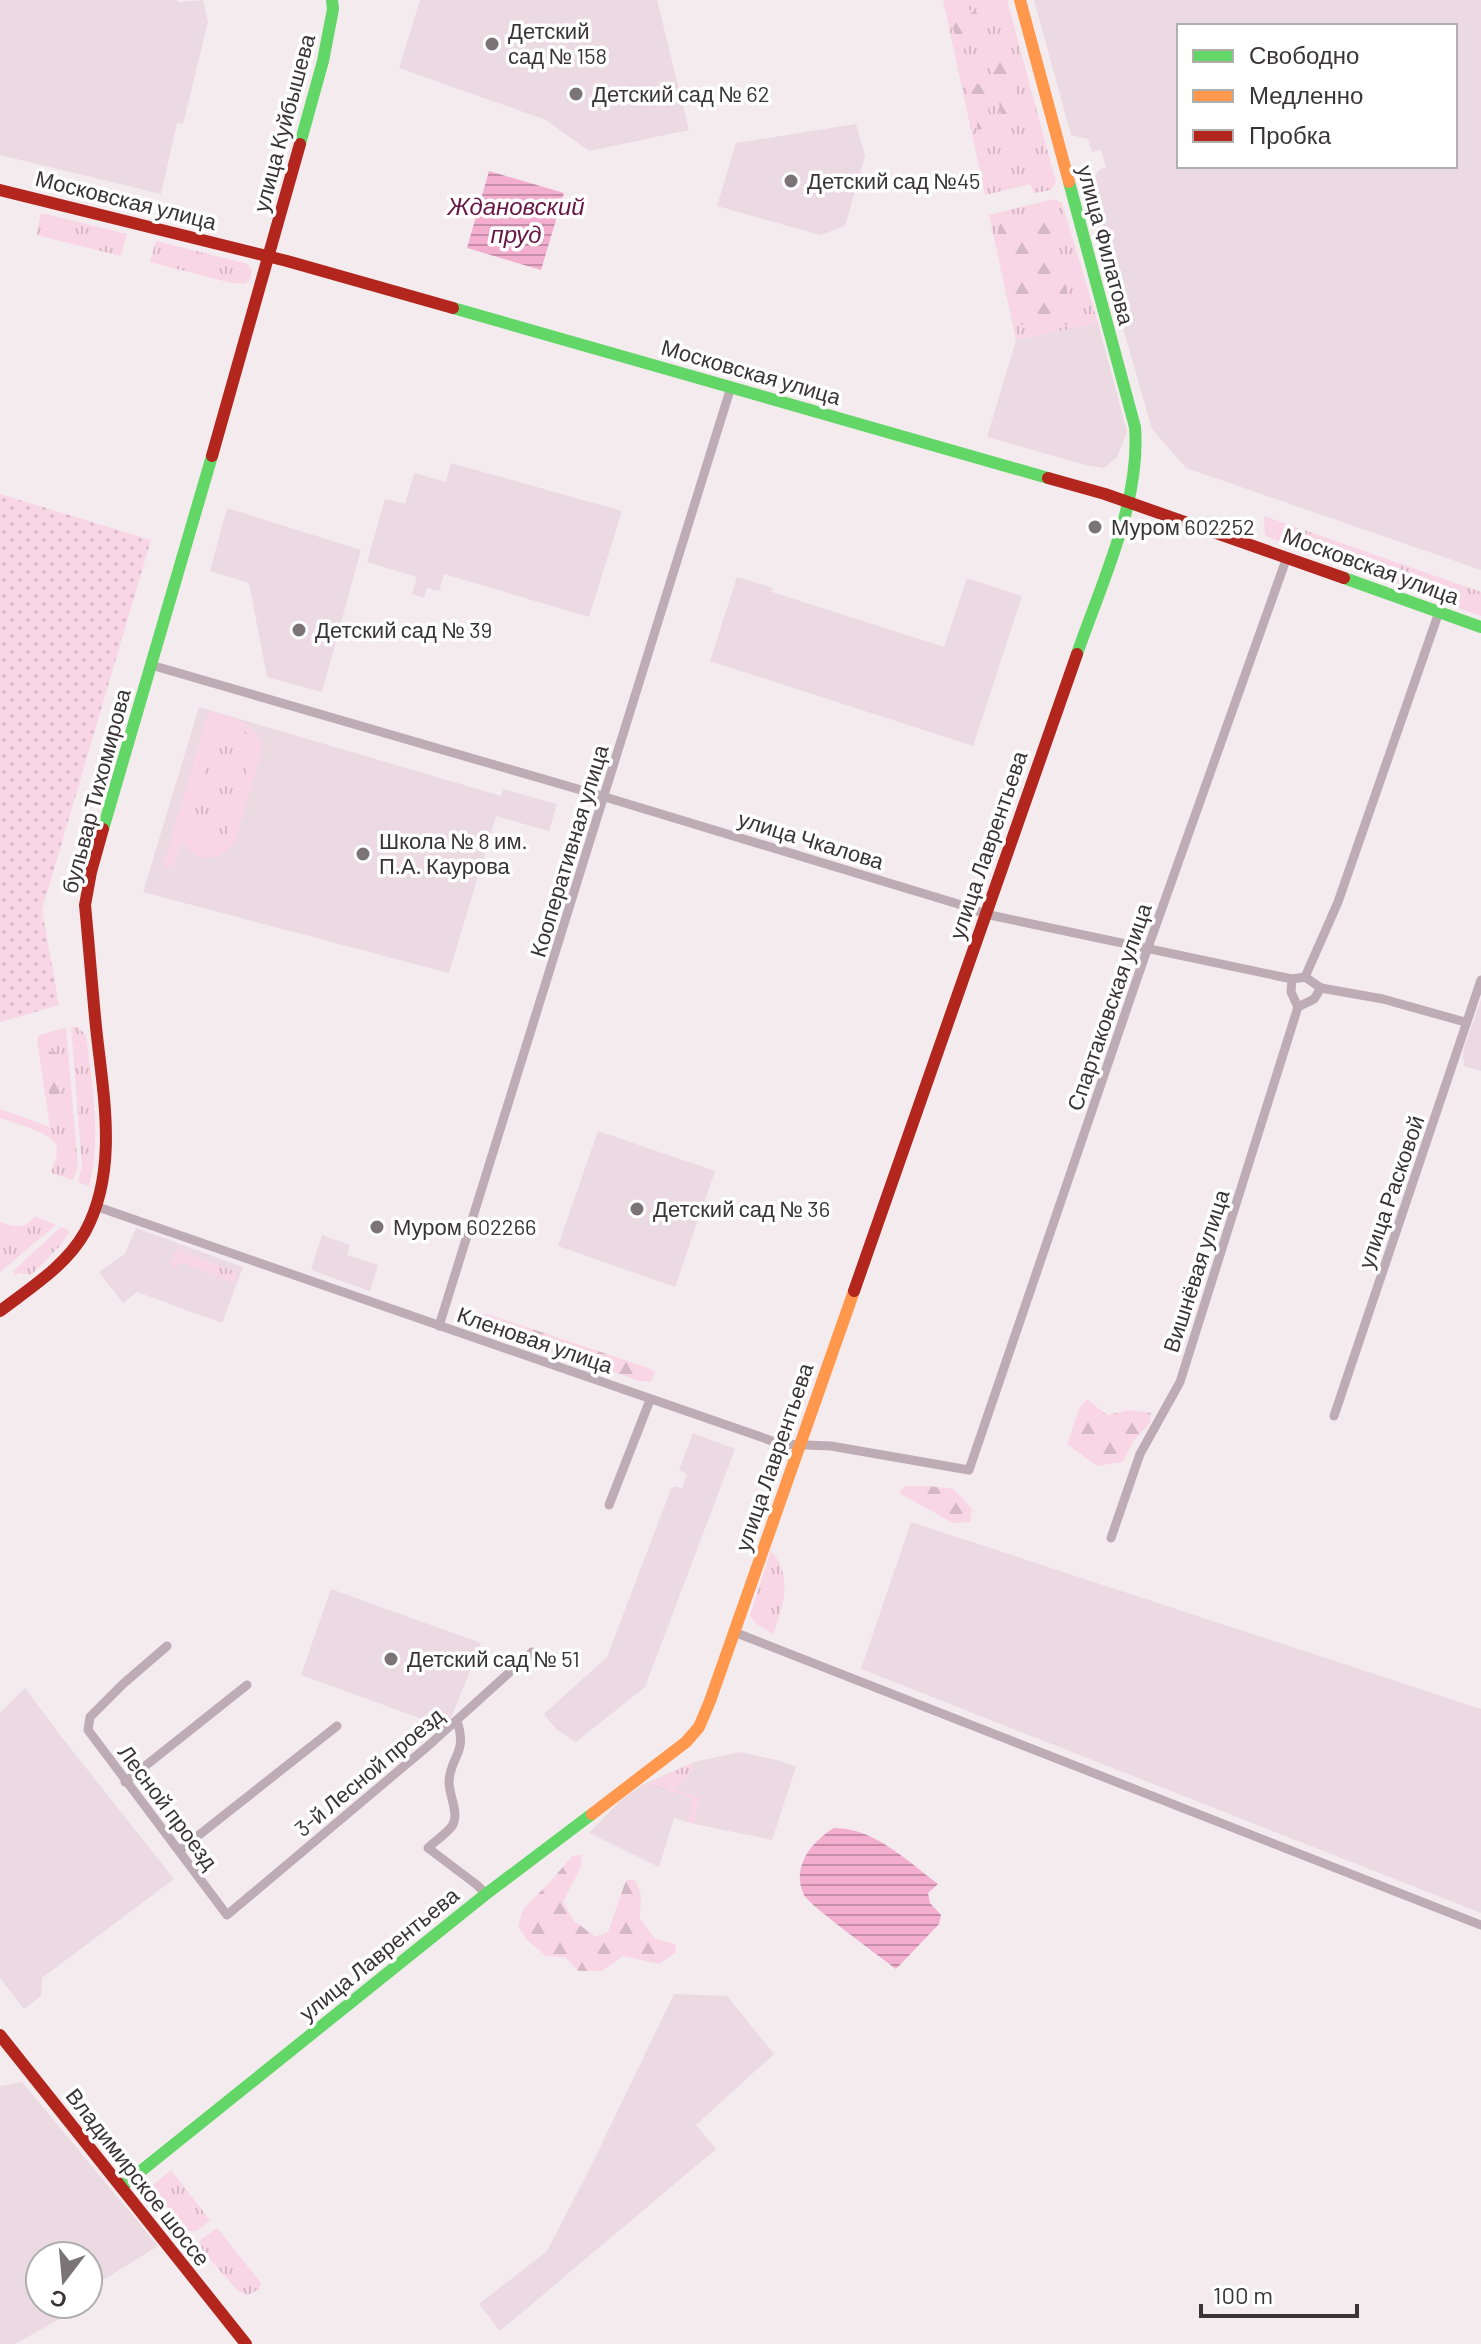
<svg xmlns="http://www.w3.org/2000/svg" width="1481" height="2344" viewBox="0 0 1481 2344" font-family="Barlow,sans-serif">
<defs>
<pattern id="grass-tufts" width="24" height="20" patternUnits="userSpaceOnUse" patternTransform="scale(2)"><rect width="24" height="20" fill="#f8d6e5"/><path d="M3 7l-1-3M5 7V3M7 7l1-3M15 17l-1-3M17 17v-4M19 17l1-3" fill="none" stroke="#d5b8c5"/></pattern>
<pattern id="forest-firs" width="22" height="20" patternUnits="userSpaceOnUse" patternTransform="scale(2)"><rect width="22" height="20" fill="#f8d6e5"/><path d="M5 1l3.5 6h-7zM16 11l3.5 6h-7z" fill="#d5b8c5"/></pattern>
<pattern id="park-dots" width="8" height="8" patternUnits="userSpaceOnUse" patternTransform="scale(2)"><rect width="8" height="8" fill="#f8d6e5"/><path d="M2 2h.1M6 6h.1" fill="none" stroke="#d5b8c5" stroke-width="1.8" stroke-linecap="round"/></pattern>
<pattern id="water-rules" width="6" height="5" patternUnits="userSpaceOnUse" patternTransform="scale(2)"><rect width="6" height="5" fill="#f3adce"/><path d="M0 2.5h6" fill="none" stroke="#c68ea8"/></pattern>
</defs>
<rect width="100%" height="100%" fill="#f4ebef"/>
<g fill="#ebdae1" fill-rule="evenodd">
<path d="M0,0H177L178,2L203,0L208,22L183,124L177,123L161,194L0,155Z"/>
<path d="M420,0H657L689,130L589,151L546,120L399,68Z"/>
<path d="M1034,0H1481V570L1186,468L1152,429L1084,192L1099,170L1106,167L1101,150L1092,152L1088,139L1071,135ZM1179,26H1455V166H1179Z"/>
<path d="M856,124L865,156L845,226L820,235L717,206L736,143Z"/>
<path d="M1098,323L1127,432L1117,457L1104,468L1085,465L987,437L1016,340Z"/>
<path d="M451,463L622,511L589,617L444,574L439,591L427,588L424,598L412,594L417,577L367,562L385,499L405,504L414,473L446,482Z"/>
<path d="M227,508L361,550L322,692L267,677L249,583L210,571Z"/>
<path d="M737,577L773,588L772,592L944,647L967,578L1022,596L973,746L710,661Z"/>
<path d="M199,707L501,796L503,789L557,804L549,831L496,816L449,973L143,892Z"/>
<path d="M1481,999V1071L1464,1066L1463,1051Z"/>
<path d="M598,1131L715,1171L675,1287L558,1246Z"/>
<path d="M136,1228L243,1267L222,1323L137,1292L123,1303L99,1272L125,1254Z"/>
<path d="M322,1235L350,1245L347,1255L378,1265L370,1291L311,1270Z"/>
<path d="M693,1433L735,1449L645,1687L576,1742L557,1730L544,1714L607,1657L671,1489L675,1486L682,1488L687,1474L679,1470Z"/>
<path d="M911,1522L1481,1709V1913L861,1669Z"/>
<path d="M331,1589L481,1643L447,1728L301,1675Z"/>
<path d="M25,1688L60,1735L174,1879L42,1978L41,1996L24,2009L0,1978V1713Z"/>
<path d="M739,1752L777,1760L796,1767L772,1840L694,1824L674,1818L659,1867L589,1833L620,1801L642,1785L694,1762Z"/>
<path d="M674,1994L727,1996L774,2054L696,2125L716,2149L500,2331L479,2304L547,2251L592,2164Z"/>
<path d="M22,2082L158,2246L95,2285L102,2295L88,2303V2256H40V2304H86L15,2344H0V2086Z"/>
</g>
<g fill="url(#grass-tufts)">
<path d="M943,0H1007L1056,182L1051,190L1034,193L1030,184L985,195Z"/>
<path d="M1054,199L1062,203L1098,323L1016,340L989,215Z"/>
<path d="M41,213L127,234L121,256L36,235Z"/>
<path d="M156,241L248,264L252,271L250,280L245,284L231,283L150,262Z"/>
<path d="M1264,516L1481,592V616L1298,551L1265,535Z"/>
<path d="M232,725C248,730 251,736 252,752L228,838C211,855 193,849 188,826L212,741L220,730Z"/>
<path d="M71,1027H78L86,1035C92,1085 102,1136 89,1186L78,1182L82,1166Z"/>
<path d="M66,1028L78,1166L73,1180L51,1173C53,1165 58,1155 57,1147C54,1133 13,1123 0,1118V1109L50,1127L37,1040L39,1035Z"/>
<path d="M35,1216L56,1225L0,1272V1222C14,1227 26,1230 35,1216Z"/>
<path d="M61,1227L70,1231L59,1247L31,1275L20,1273L16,1275L13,1271Z"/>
<path d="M176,1249L238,1273L234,1283L180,1262L176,1268L170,1266Z"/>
<path d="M771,1550C793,1577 784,1604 773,1634L755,1623L750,1615Z"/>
<path d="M694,1762L688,1777L674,1789L700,1798L694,1824L687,1822L692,1799L654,1785L646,1789L642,1787Z"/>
<path d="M171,2170L210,2220L197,2231H186L153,2190V2185Z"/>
<path d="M217,2228L261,2283L259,2289L248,2295L238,2291L199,2247L200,2240Z"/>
</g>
<g fill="url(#forest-firs)">
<path d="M947,0H957L965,8L983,16L970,30L966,47L959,54Z"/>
<path d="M993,46L1007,62L1019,105L1016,129L1007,127L1002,122L995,78L985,51Z"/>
<path d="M968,74L986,91L990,126L978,130L964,76Z"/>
<path d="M1033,214L1049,223L1075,323L1038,330L1018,323L998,229L1000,224Z"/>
<path d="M49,1051L57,1053C57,1067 57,1081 60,1095C62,1104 66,1112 68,1121L59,1123C51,1101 41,1074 49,1051Z"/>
<path d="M475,1314H487L649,1368L655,1373L651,1382L640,1381L477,1326L471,1321Z"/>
<path d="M1087,1399L1107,1415L1129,1410L1151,1413L1150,1423L1134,1440L1123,1462L1097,1466L1067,1444L1080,1407Z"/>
<path d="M905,1486H928L954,1489L972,1509L970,1522L953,1523L899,1493Z"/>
<path d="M582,1855L581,1867L563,1902L574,1921L596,1937L608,1932L626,1880H635L641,1895L640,1919L655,1939L675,1944L676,1952L659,1964L623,1956L602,1971H578L565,1957L546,1956L526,1939L518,1926L524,1908L551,1881L572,1856Z"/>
</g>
<path fill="url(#park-dots)" d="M0,494L151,540L42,910L59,1005L0,1022Z"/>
<path fill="#f8d6e5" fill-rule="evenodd" d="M208,711C232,718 261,721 262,751L236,841C220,863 198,865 182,842L173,869L163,865ZM232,725C248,730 251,736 252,752L228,838C211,855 193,849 188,826L212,741L220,730Z"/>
<g fill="url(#water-rules)">
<path d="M489,171L564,193L541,270L467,248Z"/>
<path d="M834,1828C875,1828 907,1861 938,1884L928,1893L930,1903L941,1915L939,1924L896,1969C881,1957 810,1906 804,1895C791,1867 811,1842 834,1828Z"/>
</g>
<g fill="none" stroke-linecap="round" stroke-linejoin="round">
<g stroke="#beacb4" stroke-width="9">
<path d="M151,665L605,797L968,907L985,914L1292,979L1305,977L1321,988L1383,999L1465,1022"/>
<path d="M1305,977L1338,902L1439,612"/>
<path d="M1292,979L1291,992L1298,1007"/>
<path d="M98,1207L781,1444L831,1446L969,1470L1140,970L1287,557"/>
<path d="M439,1326L731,387"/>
<path d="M1334,1416L1481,980"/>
<path d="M609,1505L650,1400"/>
<path d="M1111,1538L1140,1454L1180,1382L1298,1007L1314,999L1321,988"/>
<path d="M734,1632L1481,1925"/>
<path d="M167,1646L123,1684L90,1717L88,1730L227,1915L428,1746L532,1652"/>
<path d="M457,1721C468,1754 450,1756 449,1782C449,1796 460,1814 452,1826C446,1834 435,1841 428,1848L477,1885L486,1894"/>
<path d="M125,1782L247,1685"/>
<path d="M180,1850L337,1726"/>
</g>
<g stroke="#63d668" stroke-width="12">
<path d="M300,144L323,61L333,9L332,0"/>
<path d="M1069,182L1135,427C1141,502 1101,584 1077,654"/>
<path d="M453,308L1048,478"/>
<path d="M1344,578L1481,627"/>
<path d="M103,829L212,456"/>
<path d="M121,2187L486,1894L592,1814"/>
</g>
<g stroke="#ff974d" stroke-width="12">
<path d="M1020,0L1069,182"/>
<path d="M592,1814L686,1742L699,1727L710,1701L854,1291"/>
</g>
<g stroke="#b3261e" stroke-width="12">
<path d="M0,190L287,261L453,308"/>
<path d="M212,456L300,144"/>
<path d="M1048,478L1105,494L1344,578"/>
<path d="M854,1291L1077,654"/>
<path d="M0,1311C30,1288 66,1266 85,1232C119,1170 103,1094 96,1027C92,987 89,946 85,905L91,872L103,829"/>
<path d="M0,2035L246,2344"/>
</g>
</g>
<g fill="#7b7477" stroke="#fff" stroke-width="3">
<circle cx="492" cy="44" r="8"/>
<circle cx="576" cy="94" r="8"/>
<circle cx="791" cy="181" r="8"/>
<circle cx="1095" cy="527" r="8"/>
<circle cx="299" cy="630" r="8"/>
<circle cx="363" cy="854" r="8"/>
<circle cx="637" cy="1209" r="8"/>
<circle cx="377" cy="1227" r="8"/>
<circle cx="391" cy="1659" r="8"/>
</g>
<g text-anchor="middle" stroke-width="7" stroke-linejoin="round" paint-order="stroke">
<g font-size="22" fill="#3a3436" stroke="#fff" text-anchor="start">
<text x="508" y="39">Детский<tspan x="508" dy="25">сад № 158</tspan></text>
<text x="592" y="102">Детский сад № 62</text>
<text x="807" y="189">Детский сад №45</text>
<text x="1111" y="535">Муром 602252</text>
<text x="315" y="638">Детский сад № 39</text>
<text x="379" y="849">Школа № 8 им.<tspan x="379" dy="25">П.А. Каурова</tspan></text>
<text x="653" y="1217">Детский сад № 36</text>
<text x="393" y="1235">Муром 602266</text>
<text x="407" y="1667">Детский сад № 51</text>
</g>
<g font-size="22" fill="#3a3436" stroke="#fff">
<text transform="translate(284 123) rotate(-75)" y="8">улица Куйбышева</text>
<text transform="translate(126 200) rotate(14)" y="8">Московская улица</text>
<text transform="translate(1106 245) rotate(75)" y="8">улица Филатова</text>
<text transform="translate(751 372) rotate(16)" y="8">Московская улица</text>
<text transform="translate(1371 566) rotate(20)" y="8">Московская улица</text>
<text transform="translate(96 791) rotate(-75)" y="8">бульвар Тихомирова</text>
<text transform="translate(811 840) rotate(17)" y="8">улица Чкалова</text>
<text transform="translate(988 845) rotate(-71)" y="8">улица Лаврентьева</text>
<text transform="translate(569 851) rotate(-73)" y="8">Кооперативная улица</text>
<text transform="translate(1109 1007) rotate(-71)" y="8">Спартаковская улица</text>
<text transform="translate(1391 1192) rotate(-71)" y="8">улица Расковой</text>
<text transform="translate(1196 1271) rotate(-72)" y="8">Вишнёвая улица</text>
<text transform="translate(535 1340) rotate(19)" y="8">Кленовая улица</text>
<text transform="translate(774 1457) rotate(-71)" y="8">улица Лаврентьева</text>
<text transform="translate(369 1772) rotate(-40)" y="8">3-й Лесной проезд</text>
<text transform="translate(168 1807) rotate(53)" y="8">Лесной проезд</text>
<text transform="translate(379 1954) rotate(-39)" y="8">улица Лаврентьева</text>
<text transform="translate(138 2177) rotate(52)" y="8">Владимирское шоссе</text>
</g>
<g font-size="24" font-style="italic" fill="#681645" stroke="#fff">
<text x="516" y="215">Ждановский<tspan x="516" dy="28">пруд</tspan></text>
</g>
</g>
<rect x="1177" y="24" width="280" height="144" fill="#ffffff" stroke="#b0aeaf" stroke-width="2"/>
<rect x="1193" y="50" width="40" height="12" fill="#63d668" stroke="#b0aeaf" stroke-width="2"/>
<text x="1249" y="64" font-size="24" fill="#3a3436">Свободно</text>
<rect x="1193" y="90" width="40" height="12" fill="#ff974d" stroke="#b0aeaf" stroke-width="2"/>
<text x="1249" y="104" font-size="24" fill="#3a3436">Медленно</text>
<rect x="1193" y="130" width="40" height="12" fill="#b3261e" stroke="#b0aeaf" stroke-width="2"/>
<text x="1249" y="144" font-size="24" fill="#3a3436">Пробка</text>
<g transform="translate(64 2280) rotate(196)"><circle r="38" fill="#ffffff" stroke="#b0aeaf" stroke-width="2"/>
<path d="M0-6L14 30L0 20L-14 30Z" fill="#7b7477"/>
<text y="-12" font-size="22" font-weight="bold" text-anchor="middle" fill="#3a3436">С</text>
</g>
<path d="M1201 2304v12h156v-12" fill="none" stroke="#3a3436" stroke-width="4"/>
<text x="1213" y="2304" font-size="24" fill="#3a3436" stroke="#ffffff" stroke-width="6" paint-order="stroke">100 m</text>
</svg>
